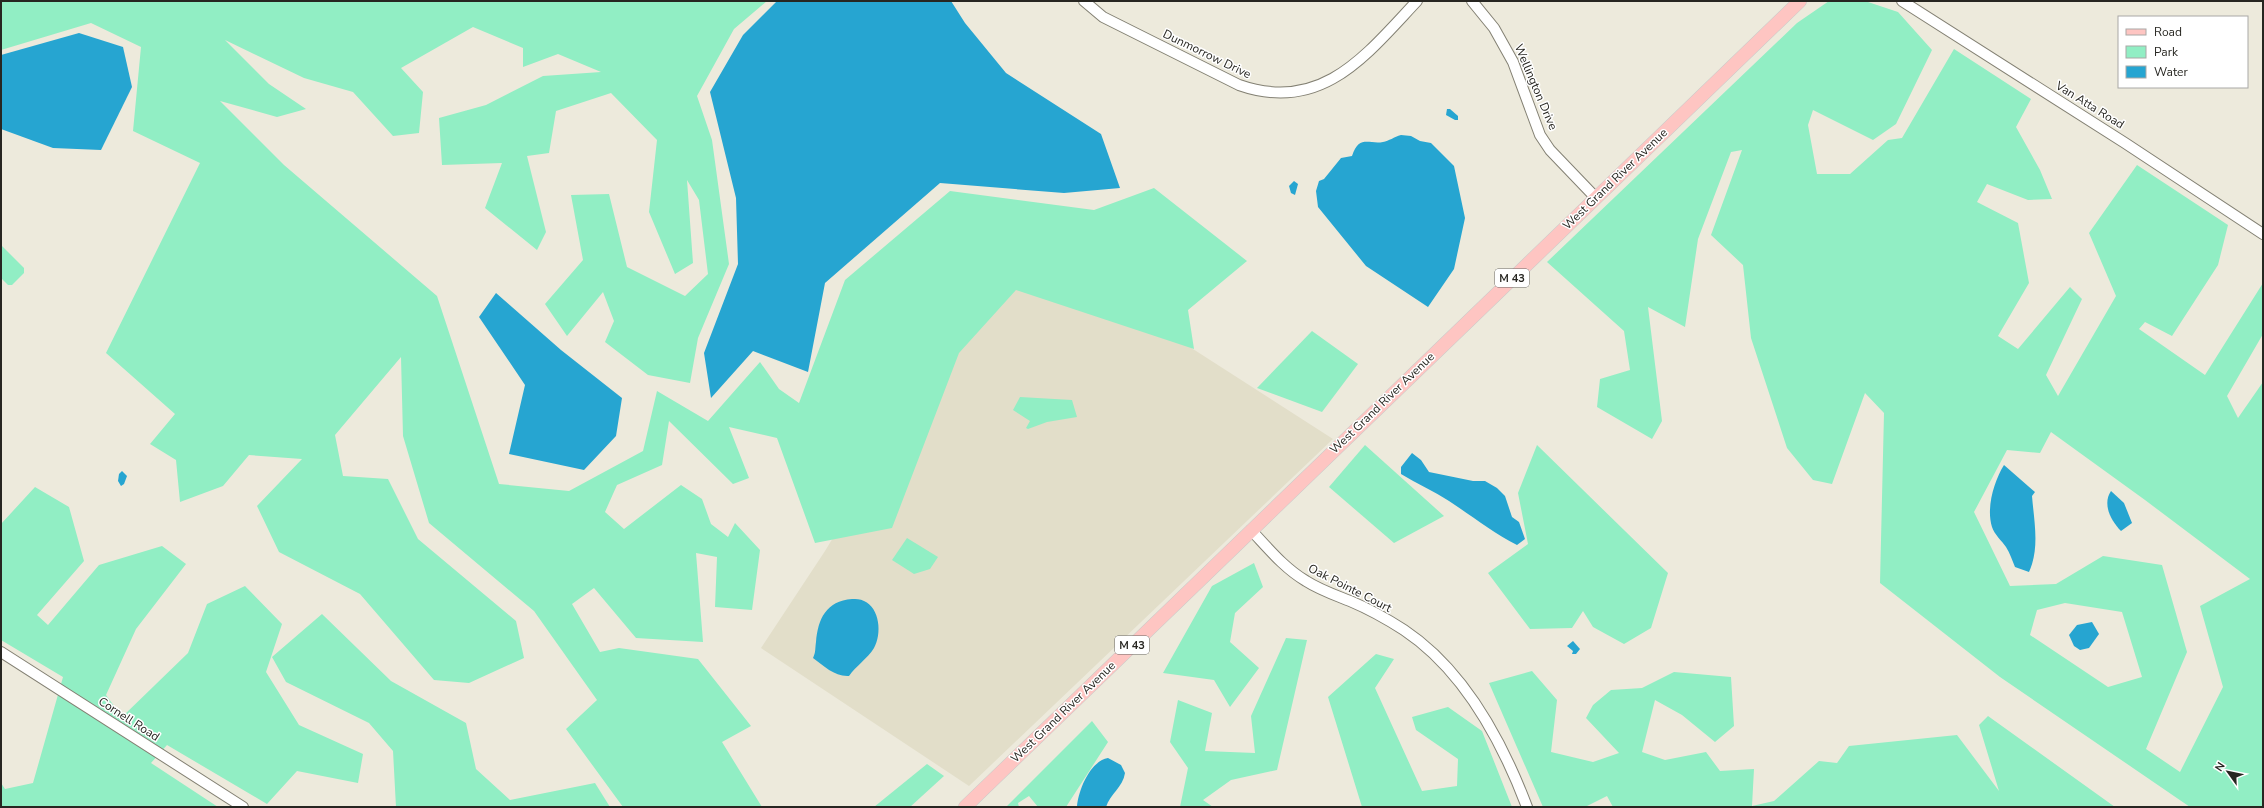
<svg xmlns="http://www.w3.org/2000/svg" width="2264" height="808" viewBox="0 0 2264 808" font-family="'Nunito Sans',sans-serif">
<rect width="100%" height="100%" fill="#edeadc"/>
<path fill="#e2dec9" d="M1017,236L1333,439L969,786L761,648L825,551Z"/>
<g fill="#91eec4" fill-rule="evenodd">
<path d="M1,1H767L734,29L697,96L712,140L729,264L698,338L690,383L648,375L605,342L614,321L603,292L567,336L545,304L583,260L571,195L609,194L627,267L685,296L708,274L699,200L687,180L693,263L675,274L649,212L657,140L611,93L556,111L549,153L527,156L546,232L537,250L485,208L502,163L442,165L439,118L486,105L543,76L601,72L558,54L523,67V48L473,27L401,68L423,92L419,133L393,136L353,92L304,78L225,40L269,84L306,109L277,117L220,101L284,165L437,296L499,484L569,491L643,451L657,391L708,421L760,362L779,389L799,403L845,280L950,191L1094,210L1154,188L1247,261L1188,310L1194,349L1016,290L959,353L892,528L815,543L777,438L729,427L749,478L733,484L669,421L662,465L617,485L605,512L624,529L681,485L702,499L711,524L728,537L735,523L760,550L752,610L715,607L717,557L696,553L703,642L636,638L594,588L572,604L600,652L619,648L698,659L751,726L722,742L762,807H623L566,729L597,700L534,611L429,523L403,436L401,357L335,435L343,476L388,479L418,539L516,621L524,658L469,683L434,680L360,594L279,552L257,506L302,459L249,455L223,486L180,502L176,460L150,444L175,414L106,353L200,163L133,131L141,47L91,23L1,50Z"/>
<path d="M1829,1H1865L1898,12L1932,50L1896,124L1873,140L1813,110L1808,125L1817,174H1850L1888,140L1902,138L1954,49L2031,99L2016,127L2040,170L2052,199L2028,200L1987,184L1977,202L2018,223L2029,283L1998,336L2018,349L2070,287L2082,299L2046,375L2058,396L2116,296L2089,233L2137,165L2228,225L2218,265L2172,336L2145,322L2139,329L2205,375L2263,283V334L2227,396L2238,418L2263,382V807H2190L2000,677L1880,583L1884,413L1865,393L1832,484L1813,480L1787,448L1751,338L1743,265L1711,235L1742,150L1731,152L1698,239L1685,327L1648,307L1662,421L1652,439L1597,407L1600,379L1630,370L1624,331L1547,262L1797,23ZM2051,432L2145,500L2250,579L2200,606L2223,687L2180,772L2146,749L2187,652L2162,565L2103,556L2056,584L2010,586L1974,512L2007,450L2040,453ZM2065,603L2122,612L2142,677L2108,687L2030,635L2037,610Z"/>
<path d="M1,245L24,268V273L12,285H8L1,278Z"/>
<path d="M1312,331L1358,364L1322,412L1257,388Z"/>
<path d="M1020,397L1072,400L1077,417L1047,422L1028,429L1026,428L1030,421L1013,410Z"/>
<path d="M1365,445L1444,516L1394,543L1329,487Z"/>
<path d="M1537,445L1668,573L1651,628L1624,644L1593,627L1583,611L1572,628L1530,629L1488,573L1528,544L1518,493Z"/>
<path d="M35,487L69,507L84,561L37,615L48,625L99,565L162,546L186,564L136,629L106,695L122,717L188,653L207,604L245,586L282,624L266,672L299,725L363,754L358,783L297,771L267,804L167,745L151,763L218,807H1V783L5,789L33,783L63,677L1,640V524Z"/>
<path d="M907,538L938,557L930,569L914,574L892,560Z"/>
<path d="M1254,563L1263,587L1235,613L1230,642L1259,668L1230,707L1214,680L1163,673L1212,586Z"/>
<path d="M322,614L391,681L466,723L476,769L510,800L595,783L610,807H396L393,751L369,723L286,682L272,657Z"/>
<path d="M1286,638L1307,640L1277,770L1231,780L1203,800L1213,807H1180L1188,768L1170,742L1178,700L1212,713L1205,751L1255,753L1251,716Z"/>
<path d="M1376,654L1394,659L1375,688L1422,791L1457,786L1458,759L1416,730L1412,717L1448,707L1482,731L1512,807H1362L1328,697Z"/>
<path d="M1532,671L1557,700L1551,752L1593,762L1619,753L1586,718L1593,705L1611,690L1642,688L1674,672L1731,677L1734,726L1715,742L1682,715L1655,700L1642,752L1665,760L1706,752L1720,771L1754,769L1752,806L1774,801L1819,761L1837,763L1849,746L1957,735L1999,791L1979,725L1988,716L2115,807H1613L1607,796L1585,807H1543L1489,683Z"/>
<path d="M1092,721L1108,742L1066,807H1038L1029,796L1018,803L1019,807H1006Z"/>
<path d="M927,764L944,776L910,807H874Z"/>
</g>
<g fill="#26a5d1">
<path d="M777,1H951L965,23L1006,73L1101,134L1120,188L1064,193L940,183L825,283L808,372L753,351L711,398L704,353L738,264L736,198L710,92L743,35Z"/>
<path d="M79,33L123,47L132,87L101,150L53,148L1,129V55Z"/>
<path d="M1447,109H1450L1458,116V120H1455L1446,115Z"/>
<path d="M1401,135L1411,136L1420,141L1431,143L1454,166L1465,218L1454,269L1428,307L1366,266L1318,207L1316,191L1319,181L1324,179L1341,158L1352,156C1359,134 1370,145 1383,142C1389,141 1394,137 1401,135Z"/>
<path d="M1294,181L1298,184L1295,195L1291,193L1289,186Z"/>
<path d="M496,293L561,350L622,398L616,436L584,470L509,454L525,385L479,317Z"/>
<path d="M1412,453L1421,460L1429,472L1473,481H1485L1497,488L1505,496L1512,517L1519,522L1525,539L1517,545C1493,533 1472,516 1449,501C1434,491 1417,484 1401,474V467Z"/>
<path d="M2004,465L2035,492L2032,496C2034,521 2040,548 2029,572L2015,567C2012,560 2010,553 2006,547C2002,541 1994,534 1992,527C1986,508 1994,481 2004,465Z"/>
<path d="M122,471L127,476L124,484L121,486L118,481L119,474Z"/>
<path d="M2111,491L2124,503L2132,523L2121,531C2111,521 2102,504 2111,491Z"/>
<path d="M852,599C856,599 860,599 864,601C880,608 882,634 874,648C868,658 856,666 849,676C835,677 824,666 813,658C816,652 815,648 816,642C818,619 826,601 852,599Z"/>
<path d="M2092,622L2099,634L2089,648L2080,650L2074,646L2069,635L2077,625Z"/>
<path d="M1573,641L1580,649L1576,654H1572L1573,651L1567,646Z"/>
<path d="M1108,758L1121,765L1125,773C1123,787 1110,794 1106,807H1077C1078,791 1090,761 1108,758Z"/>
</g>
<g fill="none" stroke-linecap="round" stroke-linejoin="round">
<g stroke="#838073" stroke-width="12">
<g id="minor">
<path d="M1084,1L1103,17L1239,85C1322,114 1366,55 1417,1"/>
<path d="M1472,1L1494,28L1513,62L1540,135L1550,150L1596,198"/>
<path d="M1902,1L2125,143L2263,234"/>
<path d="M1251,530C1268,548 1284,568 1306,581C1320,590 1335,595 1350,601C1369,609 1387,619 1404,630C1464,670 1502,741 1527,807"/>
<path d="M1,652L243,807"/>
</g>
</g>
<g stroke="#cbcbca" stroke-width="14">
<path id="major" d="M965,807L1800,1"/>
</g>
<use href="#minor" stroke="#fff" stroke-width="10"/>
<use href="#major" stroke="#fec5c2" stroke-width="13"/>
</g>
<g text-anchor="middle" stroke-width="3" stroke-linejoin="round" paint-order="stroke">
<g fill="#fff" stroke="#686764" stroke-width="1">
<rect x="1495" y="269" width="34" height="18" rx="3"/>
<rect x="1115" y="636" width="34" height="18" rx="3"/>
</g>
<g font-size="11" font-weight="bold" fill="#272621">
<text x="1512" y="282">M 43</text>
<text x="1132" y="649">M 43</text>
</g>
<g font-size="12" fill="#272621" stroke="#fff">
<text transform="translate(1207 54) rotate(26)" y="4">Dunmorrow Drive</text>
<text transform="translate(1536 87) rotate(67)" y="4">Wellington Drive</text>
<text transform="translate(2090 105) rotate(32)" y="4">Van Atta Road</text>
<text transform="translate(1615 179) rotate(-44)" y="4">West Grand River Avenue</text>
<text transform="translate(1382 403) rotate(-44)" y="4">West Grand River Avenue</text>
<text transform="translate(1350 588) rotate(27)" y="4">Oak Pointe Court</text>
<text transform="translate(1063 712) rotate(-44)" y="4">West Grand River Avenue</text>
<text transform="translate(129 719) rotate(33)" y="4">Cornell Road</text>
</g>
</g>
<rect width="2264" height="808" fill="none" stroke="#272621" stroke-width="4"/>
<rect x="2118" y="16" width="130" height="72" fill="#ffffff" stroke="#a9a8a6"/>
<rect x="2126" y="29" width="20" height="6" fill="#fec5c2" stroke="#a9a8a6"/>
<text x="2154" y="36" font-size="12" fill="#272621">Road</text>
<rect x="2126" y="46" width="20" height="12" fill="#91eec4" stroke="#a9a8a6"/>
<text x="2154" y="56" font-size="12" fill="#272621">Park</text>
<rect x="2126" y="66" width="20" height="12" fill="#26a5d1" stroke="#a9a8a6"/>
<text x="2154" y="76" font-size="12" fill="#272621">Water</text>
<g transform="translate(2228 772) rotate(303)" stroke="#ffffff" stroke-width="3" paint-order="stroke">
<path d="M0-3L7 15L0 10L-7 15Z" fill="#272621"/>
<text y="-6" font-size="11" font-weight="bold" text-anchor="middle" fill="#272621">N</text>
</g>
</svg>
